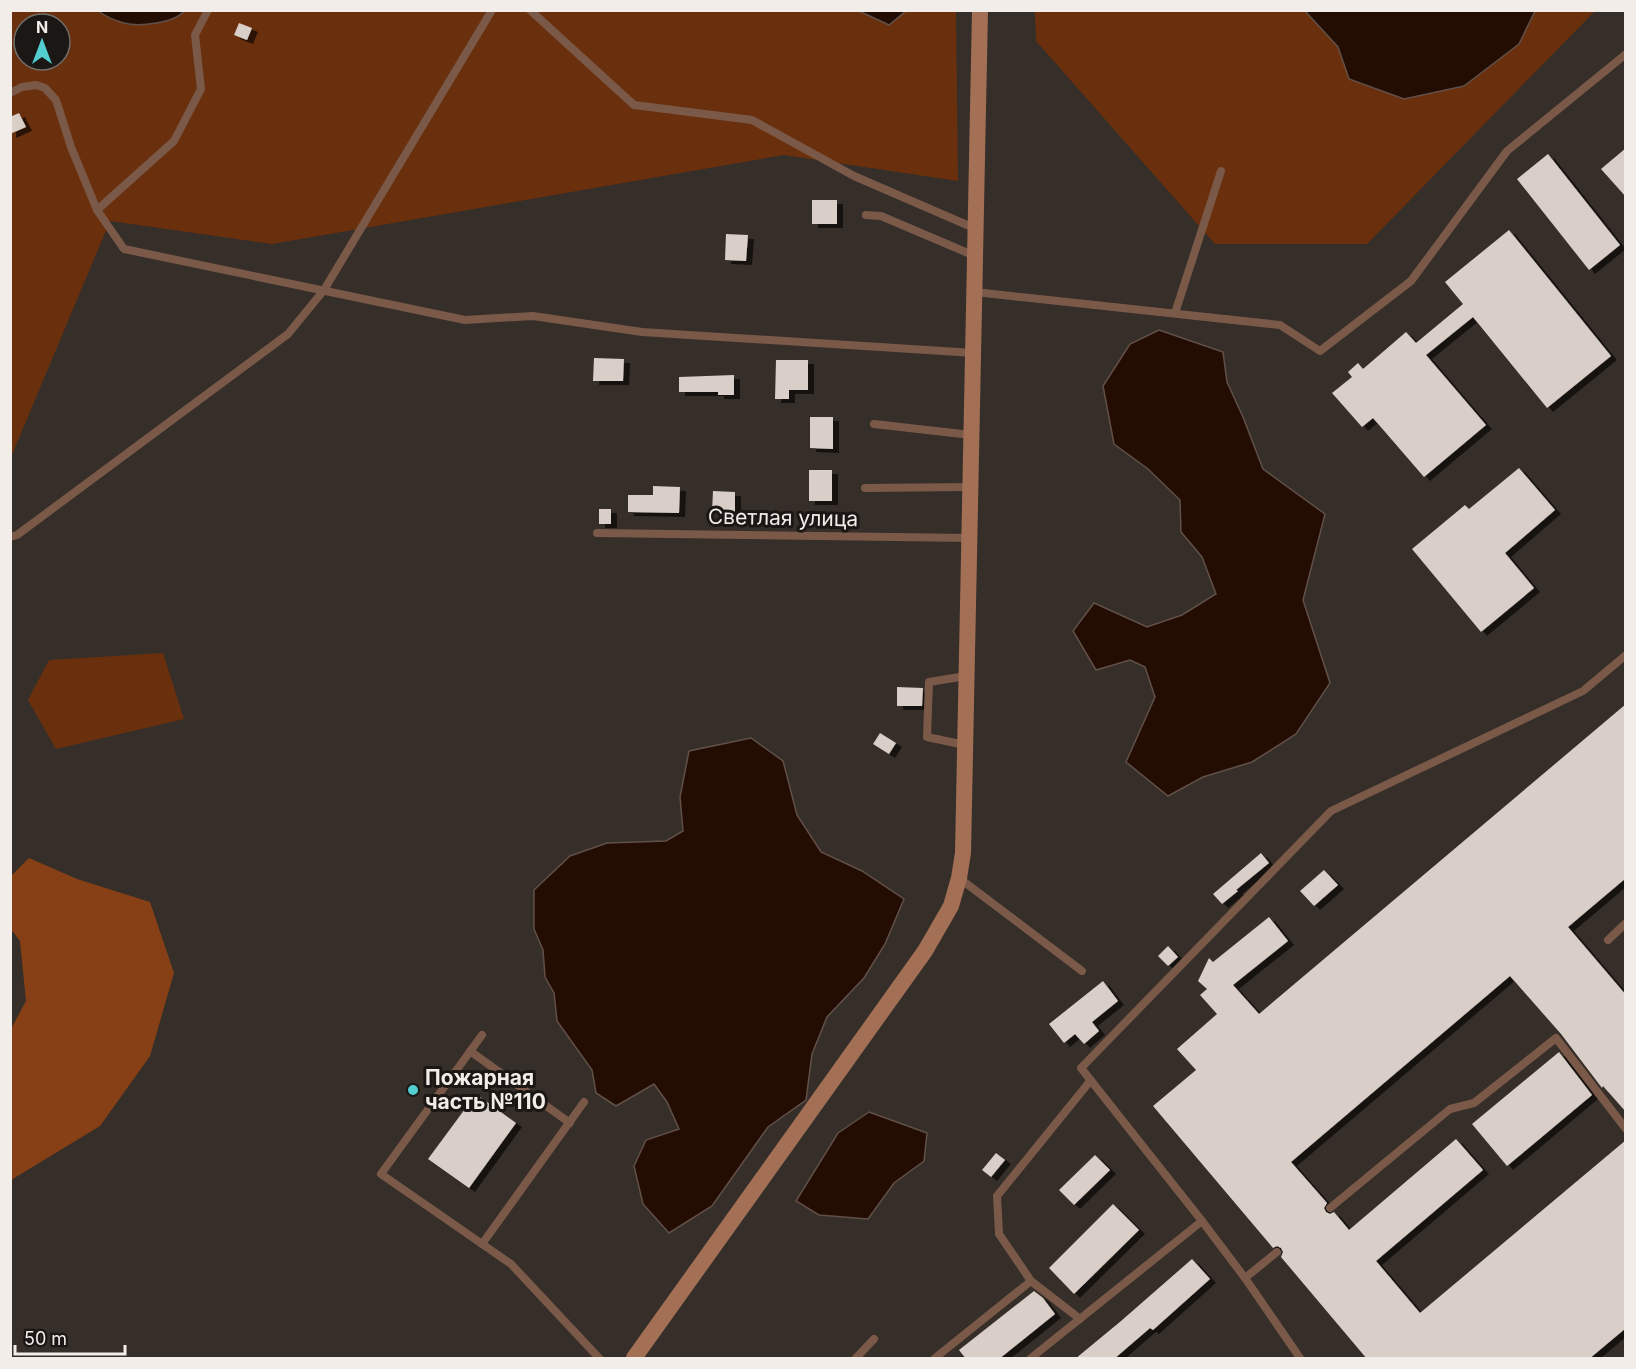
<svg xmlns="http://www.w3.org/2000/svg" width="1636" height="1369" viewBox="0 0 1636 1369" font-family="Inter,sans-serif">
<defs>
<filter id="shadow"><feDropShadow dx="6" dy="4" stdDeviation="0" flood-color="#0009"/></filter>
</defs>
<rect width="100%" height="100%" fill="#362e29"/>
<g fill="#6a300d" fill-rule="evenodd">
<path d="M11,11H956L958,181L784,155L272,244L110,221L11,457ZM24,24H60V60H24Z"/>
<path d="M1035,11H1595L1367,244H1215L1036,41Z"/>
<path d="M163,653L184,719L56,749L28,700L49,660Z"/>
</g>
<path fill="#874015" d="M29,858L77,879L150,902L174,973L150,1056L100,1126L11,1180V1029L26,1001L20,941L11,929V876Z"/>
<g fill="#230c02" stroke="#615048" stroke-width="1.5">
<path d="M98,11H184C175,23 139,27 124,23C116,21 104,15 98,11Z"/>
<path d="M859,11H906L889,25Z"/>
<path d="M1305,11H1535L1519,44L1464,86L1404,99L1349,79L1338,47Z"/>
<path d="M1159,330L1223,352L1227,382L1243,417L1263,469L1325,514L1303,600L1330,683L1296,734L1252,762L1203,777L1168,796L1126,762L1155,697L1145,667L1130,660L1096,670L1073,631L1094,603L1147,627L1182,615L1216,594L1202,557L1181,532L1180,500L1148,469L1114,444L1103,386L1130,344Z"/>
<path d="M751,738L783,761L797,815L821,852L862,871L904,899L885,944L864,978L827,1017L812,1054L806,1100L768,1127L712,1206L669,1233L643,1204L634,1166L646,1140L679,1129L667,1102L654,1084L616,1106L596,1093L592,1070L557,1021L554,993L545,977L543,950L534,929V890L570,856L607,843L666,841L683,831L680,797L689,751Z"/>
<path d="M869,1112L927,1133L924,1161L894,1183L868,1219L819,1215L796,1201L838,1133Z"/>
</g>
<g fill="#d9cec8" filter="url(#shadow)">
<path d="M239,23L252,28L247,40L234,35Z"/>
<path d="M19,113L26,127L10,134V117Z"/>
<path d="M1626,148V197L1601,169Z"/>
<path d="M1548,154L1620,245L1589,270L1517,179Z"/>
<rect x="812" y="200" width="25" height="24"/>
<path d="M1509,230L1611,356L1547,408L1473,317L1426,355L1486,425L1424,477L1373,418L1362,427L1332,393L1352,377L1348,372L1358,363L1363,369L1406,332L1416,343L1463,304L1445,282Z"/>
<path d="M726,234L748,235L746,261L725,260Z"/>
<path d="M594,358L624,359L623,381H593Z"/>
<path d="M776,360H808V390H789V399H775Z"/>
<path d="M734,375V395H718V392H679V377Z"/>
<path d="M810,417H833V449L810,448Z"/>
<path d="M1519,468L1555,510L1505,553L1534,588L1481,632L1412,549L1465,505L1469,509Z"/>
<rect x="809" y="470" width="23" height="31"/>
<path d="M653,486L680,487L679,513L628,512V495H653Z"/>
<path d="M713,491L735,492V512H712Z"/>
<rect x="599" y="509" width="12" height="15"/>
<path d="M897,687L923,688L922,706H897Z"/>
<path d="M1626,704V878L1568,927L1626,995V1112L1603,1086L1602,1088L1561,1034L1510,976L1291,1162L1327,1203L1324,1208L1326,1212L1330,1214L1334,1212L1349,1230L1456,1139L1483,1170L1376,1261L1420,1313L1626,1140V1328L1589,1359H1367L1281,1257L1283,1252L1281,1248L1277,1246L1273,1248L1153,1106L1196,1070L1177,1049L1217,1014L1200,995L1207,989L1198,981L1209,958L1213,962L1269,917L1288,941L1233,985L1259,1014Z"/>
<path d="M880,733L896,743L889,754L873,744Z"/>
<path d="M1261,853L1269,863L1236,890L1238,891L1222,904L1213,894Z"/>
<path d="M1324,870L1338,885L1314,906L1300,891Z"/>
<path d="M1168,946L1178,957L1168,966L1158,956Z"/>
<path d="M1103,981L1118,1001L1092,1022L1099,1031L1084,1044L1075,1034L1064,1043L1049,1024Z"/>
<path d="M1559,1052L1592,1095L1507,1166L1472,1124Z"/>
<path d="M476,1094L516,1123L469,1188L428,1159Z"/>
<path d="M996,1153L1005,1160L991,1177L982,1170Z"/>
<path d="M1095,1155L1110,1170L1074,1205L1059,1190Z"/>
<path d="M1113,1204L1139,1230L1074,1294L1049,1268Z"/>
<path d="M1192,1259L1210,1279L1153,1330L1150,1328L1114,1359H1075L1121,1321Z"/>
<path d="M1034,1291L1043,1298L1055,1314L999,1359H966L959,1350Z"/>
</g>
<g fill="none" stroke-linecap="round" stroke-linejoin="round">
<g stroke="#7a5949" stroke-width="8">
<path d="M530,10L634,105L752,120L854,176L974,228"/>
<path d="M10,93L22,87L36,85L45,88L56,100L71,147L97,210L124,249L465,320L533,316L642,332L974,353"/>
<path d="M97,210L174,141L201,89L195,35L208,10"/>
<path d="M866,215L881,216L975,256"/>
<path d="M975,292L1280,325L1320,351L1411,281L1507,151L1626,54"/>
<path d="M1175,313L1221,171"/>
<path d="M874,424L971,435"/>
<path d="M865,488L970,487"/>
<path d="M597,533L969,538"/>
<path d="M10,537L17,535L288,334L324,290L492,10"/>
<path d="M965,745L927,737L929,682L966,676"/>
<path d="M959,878L1082,971"/>
<path d="M1608,940L1626,923"/>
<path d="M482,1035L381,1174L511,1264L599,1358"/>
<path d="M470,1051L570,1123"/>
<path d="M1330,1208L1450,1109L1474,1103L1556,1038L1626,1129"/>
<path d="M1202,1221L1081,1068L1331,811L1583,691L1626,655"/>
<path d="M482,1244L584,1102"/>
<path d="M1245,1278L1277,1252"/>
<path d="M1031,1281L1080,1319"/>
<path d="M856,1358L874,1339"/>
<path d="M935,1358L1031,1281L999,1234L997,1196L1091,1080"/>
<path d="M1031,1358L1202,1221L1245,1278L1300,1358"/>
</g>
<path stroke="#a37056" stroke-width="16" d="M634,1358L925,951L951,906L959,878L963,853L980,10"/>
</g>
<circle fill="#52cdd0" stroke="#1b1715" stroke-width="2" cx="413" cy="1090" r="6"/>
<g text-anchor="middle" stroke-width="6" stroke-linejoin="round" paint-order="stroke">
<g font-size="21" fill="#f3edea" stroke="#1b1715">
<text transform="translate(783 518) rotate(1)" y="7">Светлая улица</text>
</g>
<g font-size="21" font-weight="bold" fill="#f3edea" stroke="#1b1715" text-anchor="start">
<text x="425" y="1085">Пожарная<tspan x="425" dy="24">часть №110</tspan></text>
</g>
</g>
<rect width="1636" height="1369" fill="none" stroke="#f3edea" stroke-width="24"/>
<g transform="translate(42 42)"><circle r="28" fill="#1b1715" stroke="#716d6a" stroke-width="1.5"/>
<path d="M0-4.5L10 22L0 15L-10 22Z" fill="#52cdd0"/>
<text y="-9" font-size="16" font-weight="bold" text-anchor="middle" fill="#f3edea">N</text>
</g>
<path d="M15 1345v9h110v-9" fill="none" stroke="#f3edea" stroke-width="3"/>
<text x="24" y="1345" font-size="18" fill="#f3edea" stroke="#1b1715" stroke-width="4.5" paint-order="stroke">50 m</text>
</svg>
